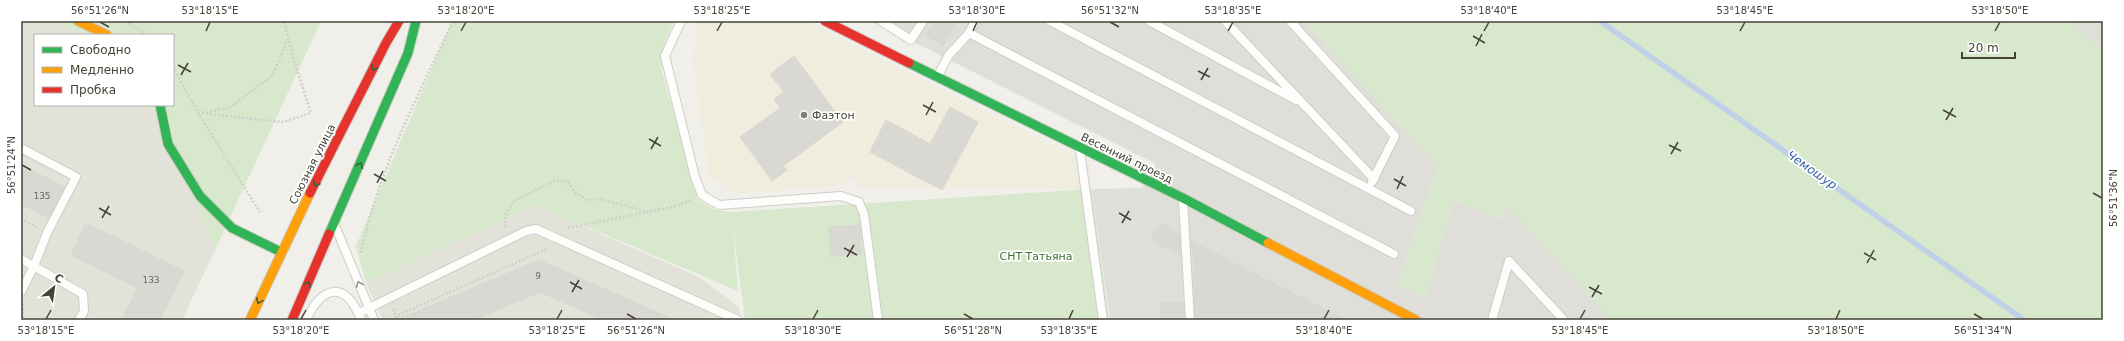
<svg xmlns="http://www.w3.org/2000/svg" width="2124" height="341" viewBox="0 0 2124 341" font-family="'DejaVu Sans',sans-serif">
<rect width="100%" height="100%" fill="#f0efea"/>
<g fill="#e3e2d9">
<path d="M21,21H55L86,35H35V105H156L215,250L182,320H21Z"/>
<path d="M535,205L701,278L739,307L741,320H383L366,283Z"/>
</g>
<path fill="#f1edde" d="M698,21H807L1090,165L1092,189H861L851,177L839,186L733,194L708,174L693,59Z"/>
<g fill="#e0ded9">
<path d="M872,21H1303L1438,166L1398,285L1425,298L1454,200L1503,219L1507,206L1612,320H1110L1092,189L1142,188L1156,164Z"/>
<path d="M2069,21H2103V52Z"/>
</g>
<g fill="#d8e8cd">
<path d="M55,21H321L215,250L156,105H173V35H86Z"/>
<path d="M452,21H674C667,38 659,53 662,72L698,200L715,210L731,212L1092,189L1109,320H745L733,227L738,291L535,205L366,283L356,246Z"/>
<path d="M1303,21H2069L2103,52V320H1612L1507,206L1503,219L1454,200L1425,298L1398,285L1438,166Z"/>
</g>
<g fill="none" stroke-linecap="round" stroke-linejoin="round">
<path stroke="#bfd0e9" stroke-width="5.5" d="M1600,21L2024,320"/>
</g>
<g fill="#d9d8d3" stroke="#d8d7d0">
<path d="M935,21H956L943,45L926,35Z"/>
<path d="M794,56L843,122L783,166L787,170L772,181L740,137L780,108L774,99L784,92L770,74Z"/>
<path d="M950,107L978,122L942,190L870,152L886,120L930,144Z"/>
<path d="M21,165L65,187L49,218L21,204Z"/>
<path d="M86,223L184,271L160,320H122L138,288L71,255Z"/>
<path d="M1161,223L1179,234L1181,255L1151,240Z"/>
<path d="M860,225L861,255L831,256L829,227Z"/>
<path d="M1191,241L1345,320H1195L1194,262Z"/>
<path d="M539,260L675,320H604L540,292L473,320H397Z"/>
<path d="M1160,302H1183L1184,320H1161Z"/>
</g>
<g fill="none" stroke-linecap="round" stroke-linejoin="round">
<g stroke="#cecdc8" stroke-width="10">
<g id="lane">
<path d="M681,21L665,56L695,177L702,195L719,205L841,196L859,202L864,214L878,320"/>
<path d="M881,21L911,40L923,21"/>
<path d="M1050,21L1411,211"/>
<path d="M1149,21L1296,100"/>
<path d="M1225,21L1374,179"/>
<path d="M1290,21L1395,136L1372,182"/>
<path d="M969,33L1394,254"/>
<path d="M938,75L949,55L969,33L975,21"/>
<path d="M21,148L76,177L47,233L34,266L21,292"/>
<path d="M1080,150L1103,320"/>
<path d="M1183,201L1190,320"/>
<path d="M336,228L374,320"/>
<path d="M21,259L83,294L84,311L79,320"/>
<path d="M1509,261L1564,320"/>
<path d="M359,313L526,231L536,229L738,320"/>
<path d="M306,320C323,284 346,281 361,320"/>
<path d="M1492,320L1509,261"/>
</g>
</g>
<g stroke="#ccccc1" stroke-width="11">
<g id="fast">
<path d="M909,63L1183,198L1268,243"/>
<path d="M160,105L168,144L200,196L232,228L281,252"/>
<path d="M329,234L408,53L416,21"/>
</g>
</g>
<g stroke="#ccccc1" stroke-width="11">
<g id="slow">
<path d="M78,21L107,35"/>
<path d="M1268,243L1416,320"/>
<path d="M250,320L310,193"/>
</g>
</g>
<g stroke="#ccccc1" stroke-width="11">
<g id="jam">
<path d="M825,21L909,63"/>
<path d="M310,193L386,43L399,21"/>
<path d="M292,320L329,234"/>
</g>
</g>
<g stroke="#d1cfcb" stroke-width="2.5" stroke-dasharray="2 2" stroke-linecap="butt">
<path d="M125,21L147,35"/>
<path d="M173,67L198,113L260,212"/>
<path d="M198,113L283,122L311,113L293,57L284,21"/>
<path d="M202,113L229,108L272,76L288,39"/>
<path d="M21,219L37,227"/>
<path d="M505,227L506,214L514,201L555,180L567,181L576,193L587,200L600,199L648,212"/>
<path d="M568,228L677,206L691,200"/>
<path d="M361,253C378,171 418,96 453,21"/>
<path d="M23,304V320"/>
<path d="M393,309L398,320"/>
<path d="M392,320L396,316L547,249"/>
</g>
<use href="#lane" stroke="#fdfdfc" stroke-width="8"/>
<use href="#fast" stroke="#30b455" stroke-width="9"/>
<use href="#slow" stroke="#ff9f0a" stroke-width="9"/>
<use href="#jam" stroke="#e5322d" stroke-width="9"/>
</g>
<defs><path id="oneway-chevron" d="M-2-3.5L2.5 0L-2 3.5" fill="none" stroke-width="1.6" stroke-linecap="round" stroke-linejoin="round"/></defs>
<g stroke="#405f3e">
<use href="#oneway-chevron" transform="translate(374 68) rotate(117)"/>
<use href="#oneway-chevron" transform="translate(360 165) rotate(-67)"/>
<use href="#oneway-chevron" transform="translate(316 184) rotate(117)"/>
<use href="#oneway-chevron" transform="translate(308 284) rotate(-66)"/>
<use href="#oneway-chevron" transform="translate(259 301) rotate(114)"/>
</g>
<use stroke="#989790" href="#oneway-chevron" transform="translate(359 284) rotate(-112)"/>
<path fill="none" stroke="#454337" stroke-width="1.5" d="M100,22L109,27M1110,22L1119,27M206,31L210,22M461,31L466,22M717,31L722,22M973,31L977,22M1228,31L1233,22M1484,31L1489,22M1740,31L1745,22M1995,31L2000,22M1473,36L1485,43M1476,46L1482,34M178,65L191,72M1198,71L1210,77M181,75L188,63M1201,80L1208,68M923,105L936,112M1943,110L1956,117M926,115L933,102M1946,120L1953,108M649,139L661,146M1669,145L1681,151M651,149L658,137M1671,154L1678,142M22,165L31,170M374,174L386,181M1394,179L1406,186M377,183L383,171M1397,189L1403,176M2093,193L2102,198M99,208L111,215M1119,213L1131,220M102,218L109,206M1122,223L1129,211M844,248L857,255M1864,253L1876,260M847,257L854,245M1867,263L1874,250M570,282L582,289M1589,287L1602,294M572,292L579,280M1592,297L1599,285M627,314L636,319M964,314L973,319M1974,314L1983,319M46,319L51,310M301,319L306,310M557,319L562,310M813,319L818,310M1069,319L1073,310M1324,319L1329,310M1580,319L1585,310M1836,319L1840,310"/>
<circle fill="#817f76" stroke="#fff" stroke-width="1.5" cx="804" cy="115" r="4"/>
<g text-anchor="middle" stroke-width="3.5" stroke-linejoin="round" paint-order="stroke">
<g font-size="9" fill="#6b695f">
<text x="42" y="199">135</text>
<text x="538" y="279">9</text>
<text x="151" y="283">133</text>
</g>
<g font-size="11" fill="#454337" stroke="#fff" text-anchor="start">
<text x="812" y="119">Фаэтон</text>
</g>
<g font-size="11" fill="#454337" stroke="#fff">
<text transform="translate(1127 158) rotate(26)" y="4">Весенний проезд</text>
<text transform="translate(312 164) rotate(-63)" y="4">Союзная улица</text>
</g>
<g font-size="11" fill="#3b7130" stroke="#fff">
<text x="1036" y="260">СНТ Татьяна</text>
</g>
<g font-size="12" font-style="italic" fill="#3b62a6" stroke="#fff">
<text transform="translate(1812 170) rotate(35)" y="4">Чемошур</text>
</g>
</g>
<rect width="2124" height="341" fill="none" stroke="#ffffff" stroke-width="44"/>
<rect x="34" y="34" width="140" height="72" fill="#ffffff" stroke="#b5b4af"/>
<rect x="42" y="47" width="20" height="6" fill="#30b455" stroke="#b5b4af"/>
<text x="70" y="54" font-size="12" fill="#454337">Свободно</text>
<rect x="42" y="67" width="20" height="6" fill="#ff9f0a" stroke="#b5b4af"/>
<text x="70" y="74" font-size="12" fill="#454337">Медленно</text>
<rect x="42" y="87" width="20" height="6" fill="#e5322d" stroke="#b5b4af"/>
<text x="70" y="94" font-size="12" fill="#454337">Пробка</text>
<g transform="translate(54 287) rotate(29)" stroke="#ffffff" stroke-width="3" paint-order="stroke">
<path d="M0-3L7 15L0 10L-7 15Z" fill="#454337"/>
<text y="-6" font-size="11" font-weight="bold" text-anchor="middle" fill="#454337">С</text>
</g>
<path d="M1962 52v6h53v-6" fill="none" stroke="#454337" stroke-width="2"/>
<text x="1968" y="52" font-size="12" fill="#454337" stroke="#ffffff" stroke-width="3" paint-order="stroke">20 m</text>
<rect x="22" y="22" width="2080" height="297" fill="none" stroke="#454337" stroke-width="1.5"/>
<g font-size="10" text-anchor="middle" fill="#454337">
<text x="100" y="14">56°51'26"N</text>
<text x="210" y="14">53°18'15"E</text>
<text x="466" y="14">53°18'20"E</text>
<text x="722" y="14">53°18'25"E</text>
<text x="977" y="14">53°18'30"E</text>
<text x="1110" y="14">56°51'32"N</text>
<text x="1233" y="14">53°18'35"E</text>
<text x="1489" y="14">53°18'40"E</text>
<text x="1745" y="14">53°18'45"E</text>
<text x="2000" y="14">53°18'50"E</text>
<text transform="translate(11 165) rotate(-90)" y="4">56°51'24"N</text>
<text transform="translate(2113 198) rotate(-90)" y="4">56°51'36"N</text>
<text x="46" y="334">53°18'15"E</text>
<text x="301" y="334">53°18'20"E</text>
<text x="557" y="334">53°18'25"E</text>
<text x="636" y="334">56°51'26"N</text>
<text x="813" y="334">53°18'30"E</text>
<text x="973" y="334">56°51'28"N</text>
<text x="1069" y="334">53°18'35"E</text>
<text x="1324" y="334">53°18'40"E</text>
<text x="1580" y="334">53°18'45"E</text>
<text x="1836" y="334">53°18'50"E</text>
<text x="1983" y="334">56°51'34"N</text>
</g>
</svg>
